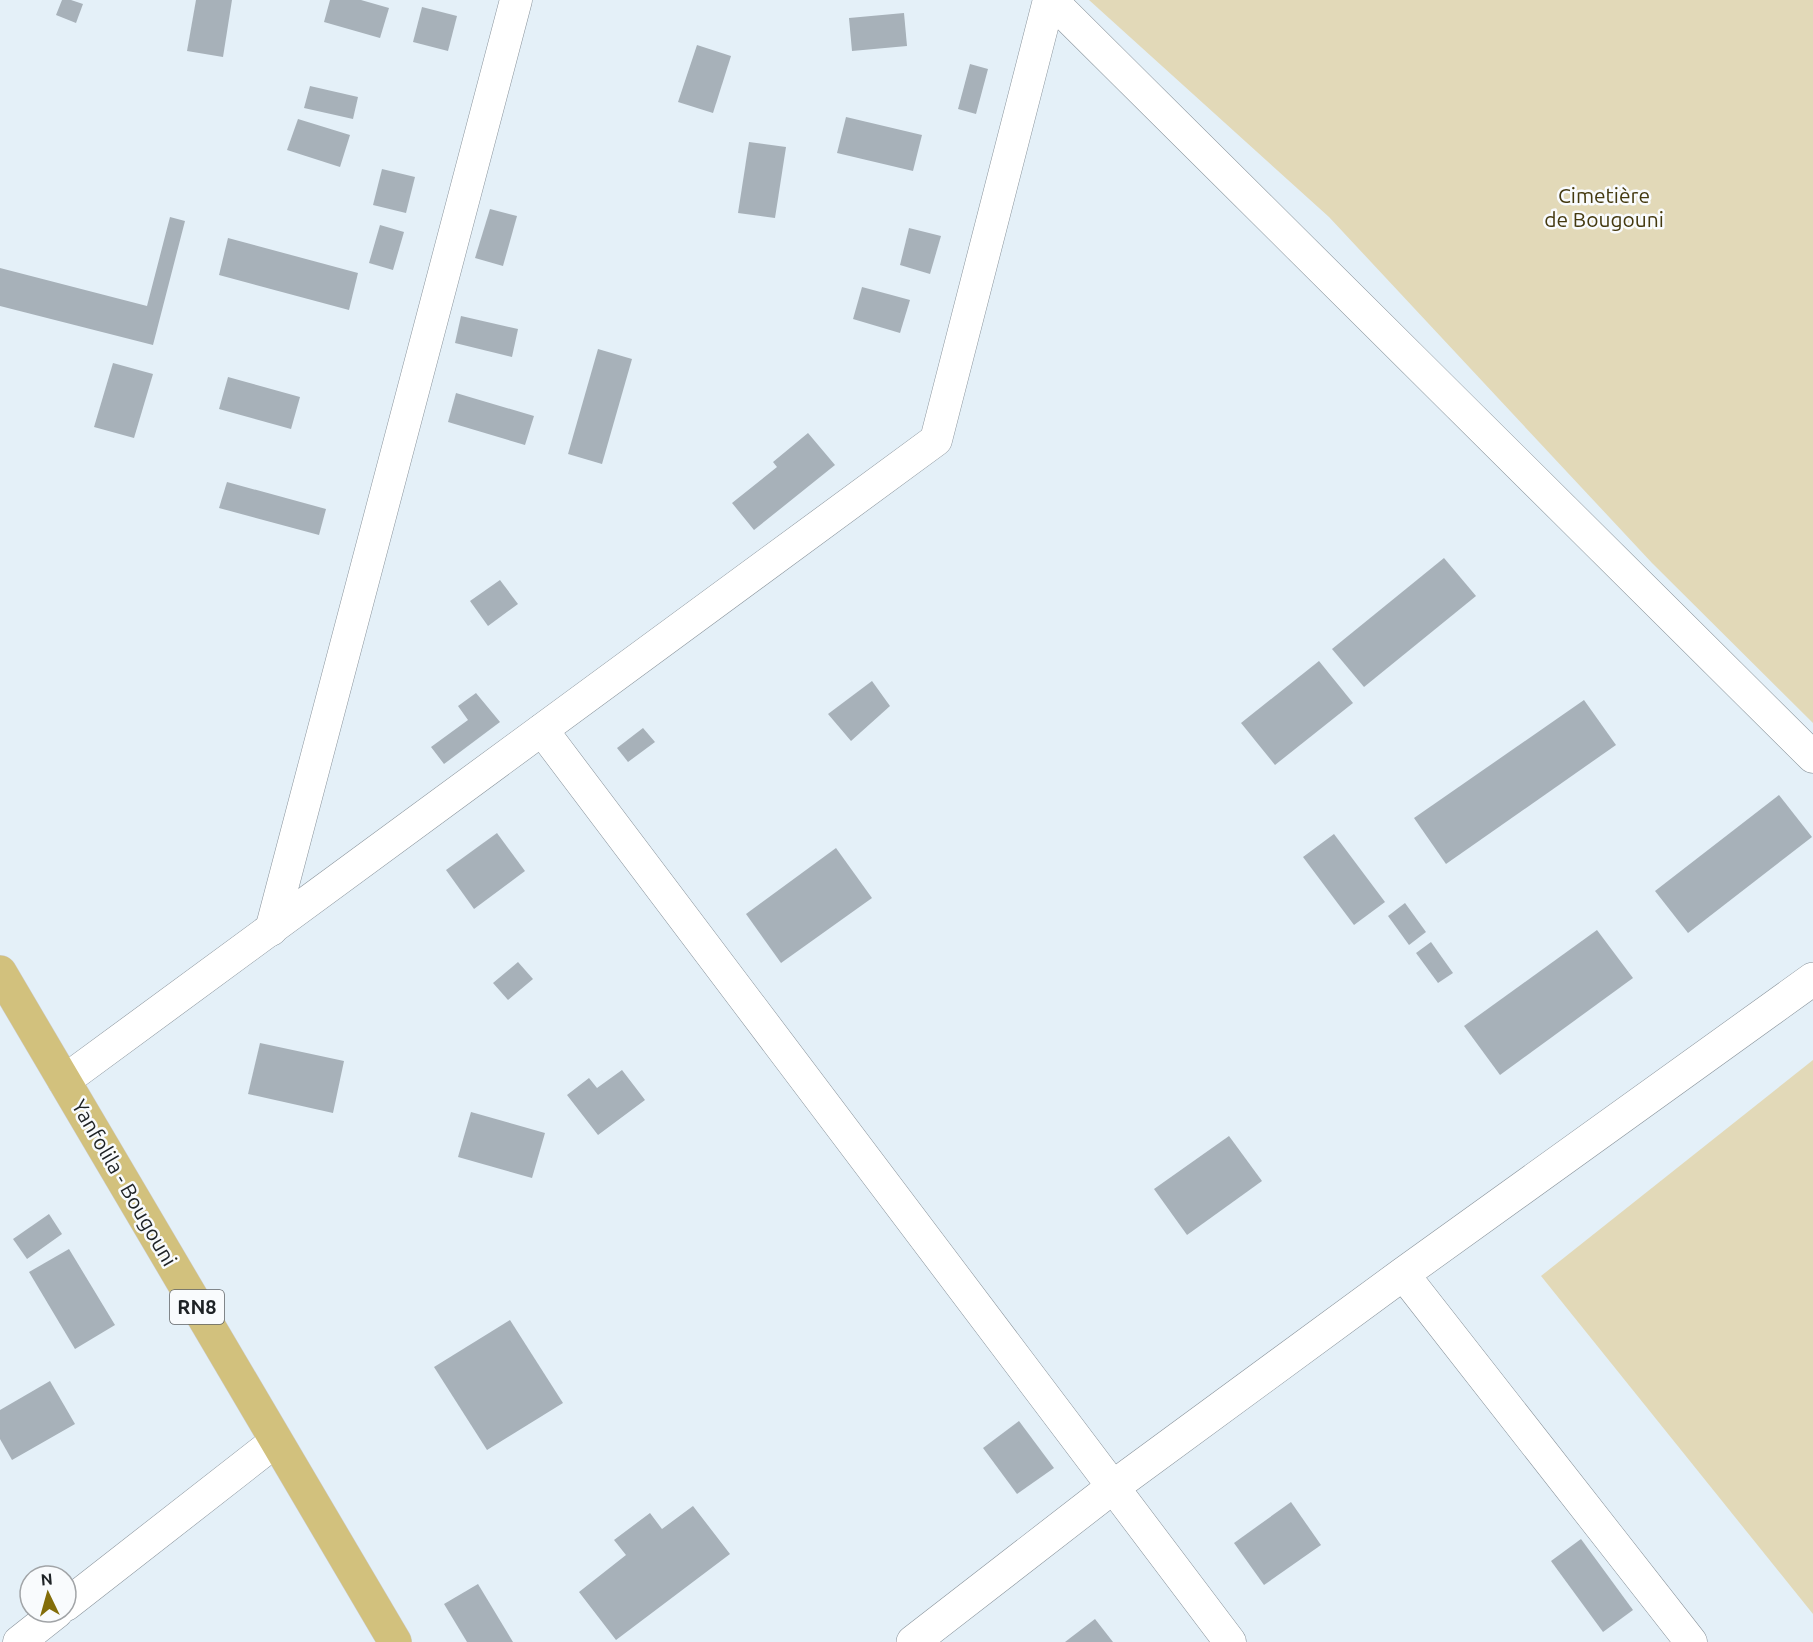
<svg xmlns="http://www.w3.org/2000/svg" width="1813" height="1642" viewBox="0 0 1813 1642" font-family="Ubuntu,sans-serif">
<rect width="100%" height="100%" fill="#e4f0f8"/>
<g fill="#e2d9b8">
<path d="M1089,0H1813V723L1652,563L1329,217Z"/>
<path d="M1813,1060V1614L1541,1276Z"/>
</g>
<g fill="#a7b1b9">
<path d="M62,0H71L83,4L76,23L56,15Z"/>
<path d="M196,0H232L223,57L187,51Z"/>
<path d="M330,0H361L389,8L380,38L324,22Z"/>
<path d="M422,7L457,16L448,51L413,42Z"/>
<path d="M904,13L907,46L852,51L849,18Z"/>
<path d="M697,45L731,56L713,113L678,102Z"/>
<path d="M970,64L988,69L976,114L958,109Z"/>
<path d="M310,86L358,97L353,119L304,108Z"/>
<path d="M846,117L922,135L913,171L837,153Z"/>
<path d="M298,119L350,135L340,167L287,150Z"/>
<path d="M749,142L786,147L775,218L738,213Z"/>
<path d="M382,169L415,177L406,213L373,205Z"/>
<path d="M490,209L517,216L503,266L475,258Z"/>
<path d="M170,217L185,221L153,345L0,306V268L147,306Z"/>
<path d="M380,225L404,232L393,270L369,263Z"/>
<path d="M909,228L941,236L930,274L900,265Z"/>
<path d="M228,238L358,273L349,310L219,275Z"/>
<path d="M862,287L910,300L900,333L853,319Z"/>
<path d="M461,316L518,329L512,357L455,343Z"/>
<path d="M598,349L632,359L602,464L568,454Z"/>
<path d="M113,363L153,374L134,438L94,427Z"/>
<path d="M228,377L300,397L291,429L219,409Z"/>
<path d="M456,393L534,416L525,445L448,422Z"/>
<path d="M808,433L835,465L754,530L732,503L777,467L773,462Z"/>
<path d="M227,482L326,509L319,535L219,508Z"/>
<path d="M1444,558L1476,596L1364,687L1332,649Z"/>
<path d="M500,580L518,604L488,626L470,601Z"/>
<path d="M1319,661L1353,703L1275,765L1241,723Z"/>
<path d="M872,681L890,706L851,741L828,714Z"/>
<path d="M476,693L500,722L444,764L431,747L468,720L458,706Z"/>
<path d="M1584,700L1616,745L1446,864L1414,818Z"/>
<path d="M643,728L655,742L628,762L617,748Z"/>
<path d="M1779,795L1812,837L1688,933L1655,891Z"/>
<path d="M497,833L525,871L474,909L446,870Z"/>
<path d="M1334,834L1385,902L1354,925L1303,857Z"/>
<path d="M836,848L872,898L781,963L746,914Z"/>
<path d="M1405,903L1426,932L1409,945L1388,916Z"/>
<path d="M1597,930L1633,978L1500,1075L1464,1026Z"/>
<path d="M1431,942L1453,973L1438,983L1416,953Z"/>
<path d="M518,962L533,979L508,1000L493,983Z"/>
<path d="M260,1043L344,1061L333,1113L248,1094Z"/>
<path d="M622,1070L645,1100L598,1135L567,1095L589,1078L597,1088Z"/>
<path d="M471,1112L545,1133L532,1178L458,1157Z"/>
<path d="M1229,1136L1262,1181L1187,1235L1154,1189Z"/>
<path d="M49,1214L62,1234L27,1259L13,1239Z"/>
<path d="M69,1249L115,1325L75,1349L29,1272Z"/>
<path d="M510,1320L563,1403L487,1450L434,1367Z"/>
<path d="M50,1381L75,1424L12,1460L0,1439V1410Z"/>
<path d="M1019,1421L1054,1468L1017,1494L983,1448Z"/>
<path d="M1291,1502L1321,1545L1264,1585L1234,1543Z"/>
<path d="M693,1506L730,1554L616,1640L579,1592L626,1555L614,1540L650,1513L662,1529Z"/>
<path d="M1581,1539L1633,1610L1603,1632L1551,1561Z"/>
<path d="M478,1584L513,1642H467L444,1604Z"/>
<path d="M1095,1619L1113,1642H1065Z"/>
</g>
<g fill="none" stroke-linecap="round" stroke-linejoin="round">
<g stroke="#89939b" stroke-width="33">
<g id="minor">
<path d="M1051,0L1813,757"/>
<path d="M542,730L1230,1642"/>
<path d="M271,930L516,0"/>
<path d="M64,1081L936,440L1049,0"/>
<path d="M1403,1274L1691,1642"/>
<path d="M66,1605L276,1441"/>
<path d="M19,1642L57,1612"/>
</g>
</g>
<g stroke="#89939b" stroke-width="34">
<path id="tertiary" d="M913,1642L1113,1487L1403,1274L1813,979"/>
</g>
<g stroke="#cececf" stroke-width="34">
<path id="primary" d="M0,972L395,1642"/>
</g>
<use href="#minor" stroke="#fff" stroke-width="32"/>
<use href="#tertiary" stroke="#fff" stroke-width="33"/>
<use href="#primary" stroke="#d2c17d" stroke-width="33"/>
</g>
<g text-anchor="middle" stroke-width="5" stroke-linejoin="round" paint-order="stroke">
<rect fill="#f9fbfd" stroke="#606366" stroke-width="1.5" x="170" y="1290" width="54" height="34" rx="4.5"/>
<g font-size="20" font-weight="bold" fill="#1e2225">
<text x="197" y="1314">RN8</text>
</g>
<g font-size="21" fill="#44390f" stroke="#f9fbfd">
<text x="1604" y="203">Cimetière<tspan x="1604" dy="24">de Bougouni</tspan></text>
</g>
<g font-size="21" fill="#1e2225" stroke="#f9fbfd">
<text transform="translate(124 1183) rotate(60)" y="7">Yanfolila - Bougouni</text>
</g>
</g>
<g transform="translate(48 1594) rotate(355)"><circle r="28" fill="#f9fbfd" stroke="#a1a4a7" stroke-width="1.5"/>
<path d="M0-4.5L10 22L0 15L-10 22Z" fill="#836d09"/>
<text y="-9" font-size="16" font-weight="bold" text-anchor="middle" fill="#1e2225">N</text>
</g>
</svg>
